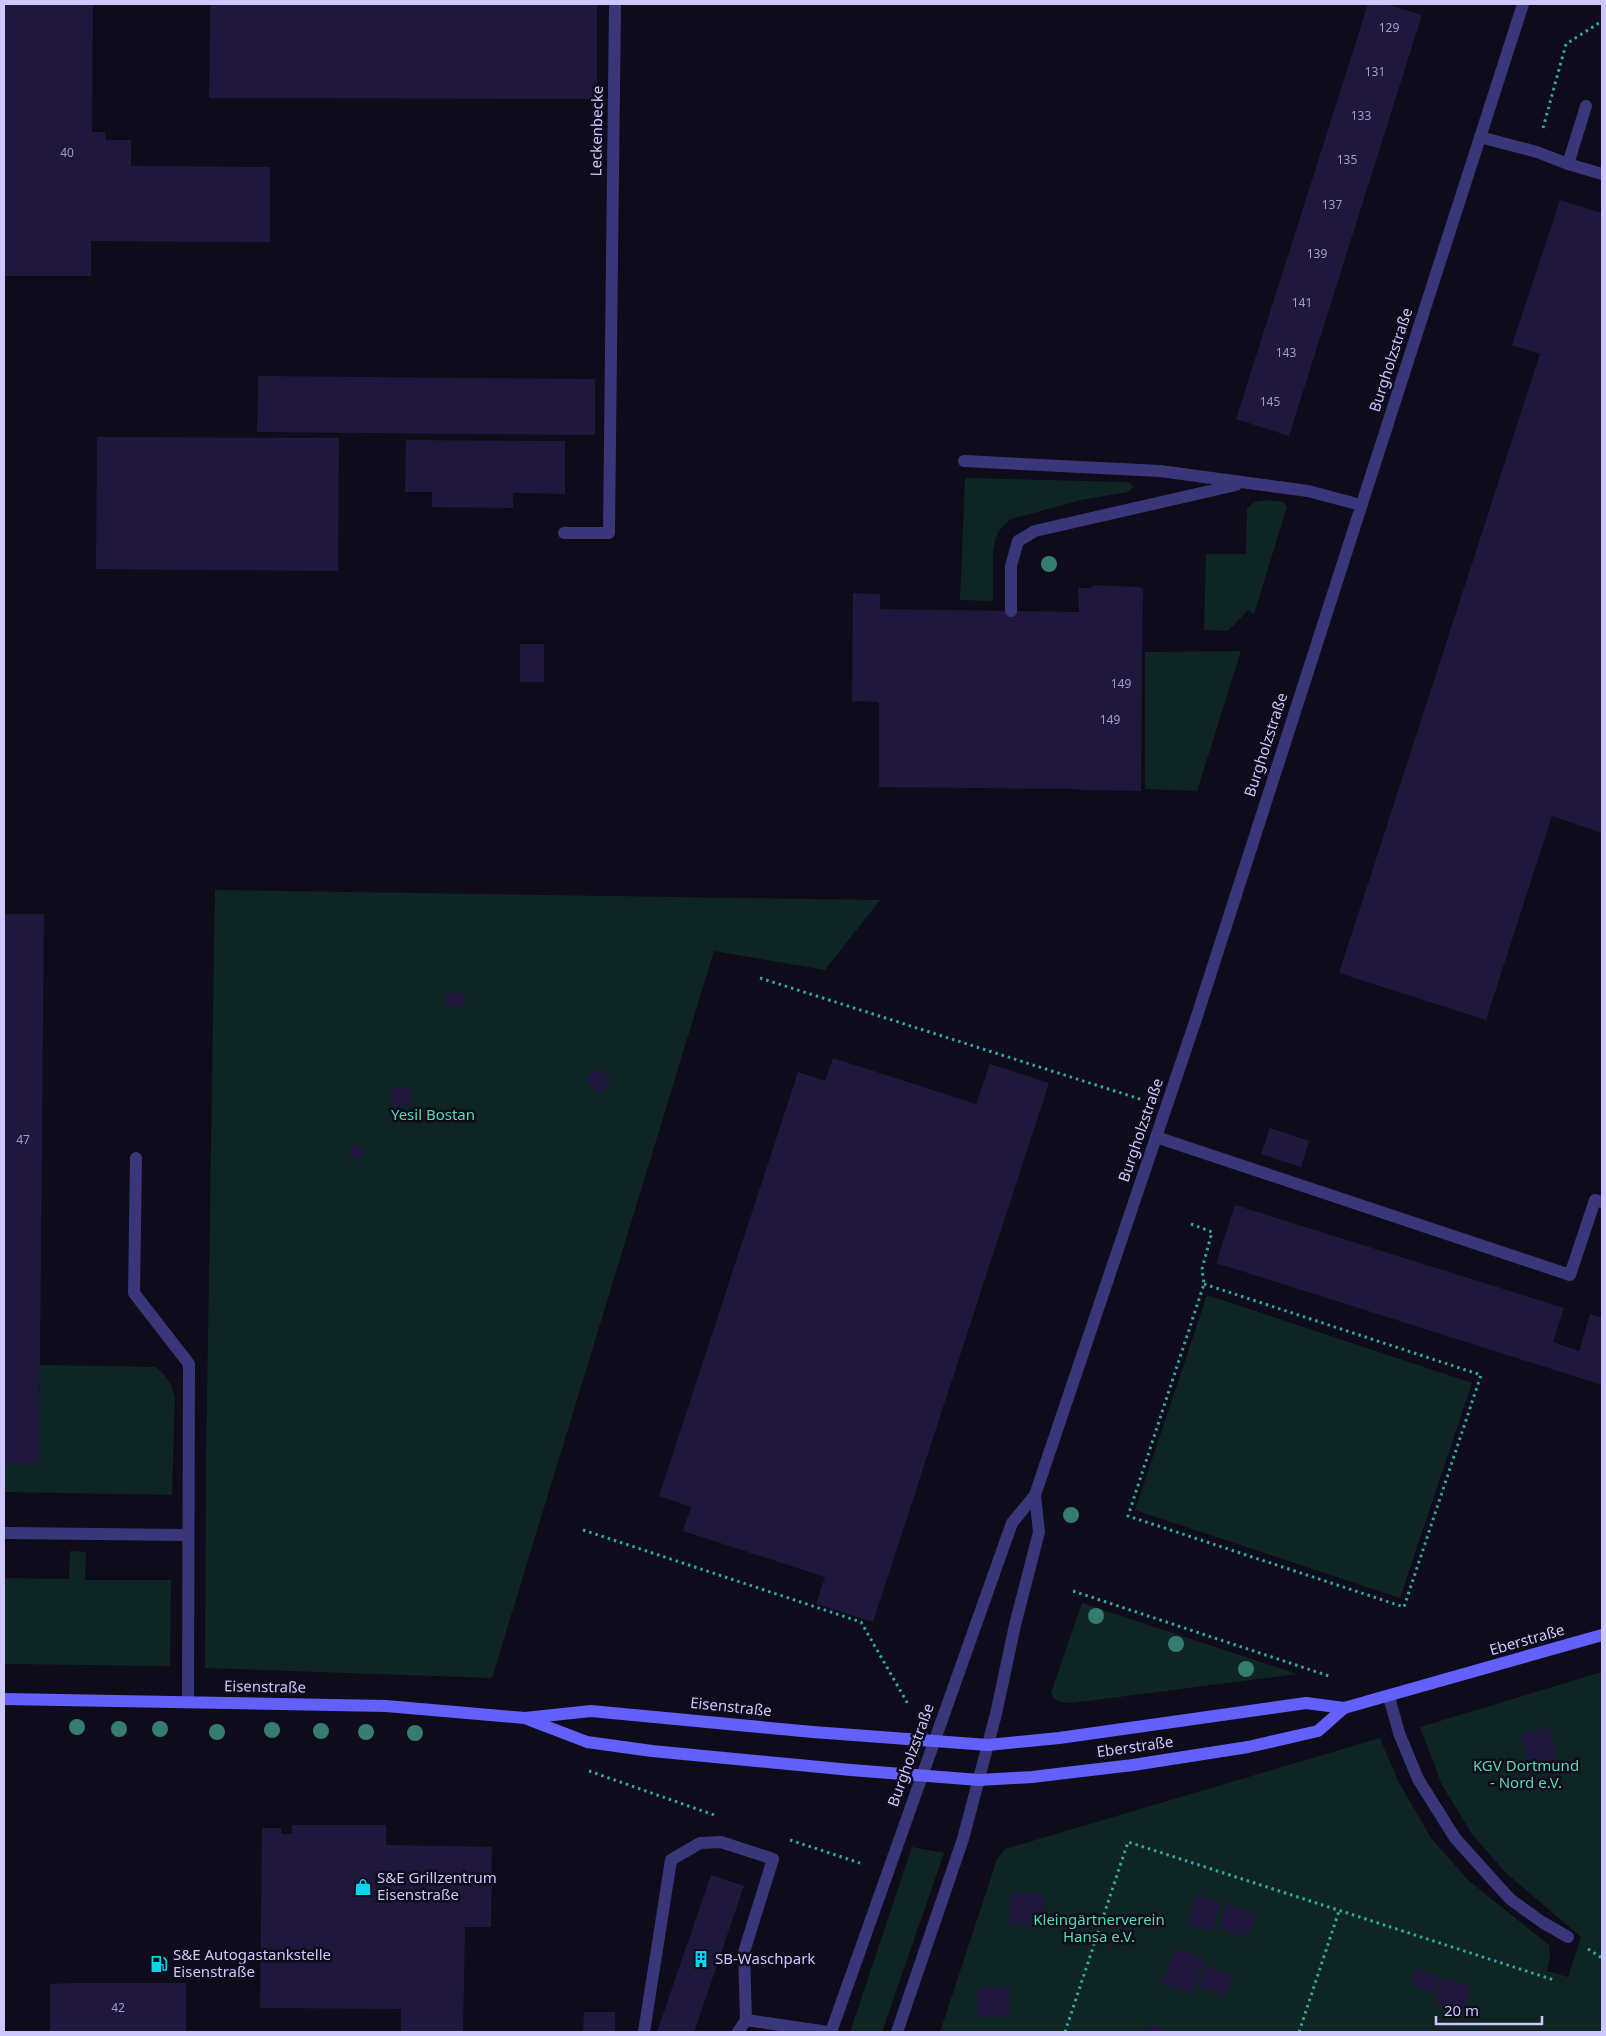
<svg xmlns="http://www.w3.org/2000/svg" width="1606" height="2036" viewBox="0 0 1606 2036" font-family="'Noto Sans',sans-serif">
<rect width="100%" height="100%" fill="#0e0b1b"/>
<g fill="#0f2524">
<path d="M965,478L1127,482L1131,484L1133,487L1128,492L1081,500L1011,519L1000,529L995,540L993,552V601L960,600Z"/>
<path d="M1266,500L1284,502L1287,507L1254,614L1248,610L1228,631L1204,630L1206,554H1246L1247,509L1254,502Z"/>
<path d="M1241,651L1197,791L1145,789V652Z"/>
<path d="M215,890L880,900L825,970L714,951L492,1678L205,1668L206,1466Z"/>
<path d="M1207,1295L1472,1383L1400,1598L1135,1510Z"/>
<path d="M40,1365L155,1367C166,1375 171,1383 175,1396L172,1495L4,1492V1464H38Z"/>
<path d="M70,1551L86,1552L85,1580H171L170,1666L4,1664V1578L69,1579Z"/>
<path d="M1082,1603L1297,1674L1072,1703C1062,1702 1055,1703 1051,1693Z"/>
<path d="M1602,1672V2032H940L997,1859L1005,1849L1380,1738L1398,1781L1431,1838L1469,1881L1549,1945L1550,1957L1547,1971L1568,1977L1581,1937L1505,1872L1472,1834L1442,1785L1420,1727Z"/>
<path d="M912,1847L944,1853L882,2032H850Z"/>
</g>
<g fill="#1f183c">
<path d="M4,4H93L92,132H105L106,140H131V166L270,167V242L91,241V276H4Z"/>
<path d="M210,4H597V99L209,98Z"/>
<path d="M1368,4H1386L1422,15L1289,436L1236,419Z"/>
<path d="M1560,200L1602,213V833L1552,816L1486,1020L1339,973L1540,354L1512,345Z"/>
<path d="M258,376L595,379V435L257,432Z"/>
<path d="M97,437L339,438L338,571L96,569Z"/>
<path d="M406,440L565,441V494L513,493V508L432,507V492H405Z"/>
<path d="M1093,585L1140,587L1143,590L1141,791L1079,790L1078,789L879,787V702L852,701L853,593L880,594V609L1079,612L1078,588H1092Z"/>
<rect x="520" y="644" width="24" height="38"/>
<path d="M4,914H44L39,1464H4Z"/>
<path d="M446,992L465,994L463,1008L445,1005Z"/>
<path d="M833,1058L976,1104L990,1064L1049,1083L873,1622L816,1604L825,1577L683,1531L691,1507L659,1496L798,1072L825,1081Z"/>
<path d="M597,1067L612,1082L601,1094L585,1079Z"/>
<path d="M392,1088H411V1107L391,1106Z"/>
<path d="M1270,1128L1309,1141L1301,1167L1261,1154Z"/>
<path d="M353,1143L365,1150L360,1160L348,1154Z"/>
<path d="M1235,1205L1564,1308L1553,1342L1579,1351L1590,1314L1602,1318V1385L1216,1263Z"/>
<path d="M1549,1727L1557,1758L1529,1765L1521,1734Z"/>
<path d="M292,1825H386V1845L492,1847L491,1927H465L463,2032H401V2009L260,2008L262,1828H281V1834H292Z"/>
<path d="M711,1875L744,1886L694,2032H657Z"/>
<rect x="1010" y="1894" width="34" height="31"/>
<path d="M1197,1894L1221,1902L1212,1932L1188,1925Z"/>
<path d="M1226,1904L1256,1914L1248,1937L1219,1928Z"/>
<path d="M1175,1948L1205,1959L1192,1995L1162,1984Z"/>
<path d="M1205,1966L1233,1975L1225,1996L1198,1987Z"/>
<path d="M1415,1969L1440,1977L1435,1992L1410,1985Z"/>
<path d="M1442,1977L1471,1986L1463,2012L1434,2002Z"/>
<path d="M75,1983H186V2032H50V1984Z"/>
<path d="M977,1987H1009L1010,2017H977Z"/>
<path d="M584,2012H615V2032H583Z"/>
<path d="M1149,2025L1170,2032H1147Z"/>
</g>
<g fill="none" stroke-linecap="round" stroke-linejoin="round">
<g stroke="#2fa9a1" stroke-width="3" stroke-dasharray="2.5 4" stroke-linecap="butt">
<path d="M1543,128L1566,44L1602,21"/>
<path d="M760,978L1143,1100"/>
<path d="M1191,1224L1212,1232L1202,1269L1204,1284"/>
<path d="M1204,1284L1481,1375L1404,1607L1128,1516Z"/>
<path d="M583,1530L861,1622L908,1704"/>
<path d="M1073,1591L1332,1677"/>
<path d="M589,1771L717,1816"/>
<path d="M790,1840L860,1863"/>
<path d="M1588,1949L1602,1958"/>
<path d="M1065,2032L1128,1842L1554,1980"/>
<path d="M1299,2032L1339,1911"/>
</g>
<g stroke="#393779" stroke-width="12">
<path d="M1480,137L1537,152L1568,164L1586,106"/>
<path d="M1568,164L1602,174"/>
<path d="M964,461L1160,471L1308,491L1361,505"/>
<path d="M564,533H609L612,258"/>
<path d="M1011,611V566L1018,541L1035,531L1236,485"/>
<path d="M1156,1137L1570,1275L1595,1200L1602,1202"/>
<path d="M136,1158L134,1293L189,1364L188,1702"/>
<path d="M4,1533L188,1535"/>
<path d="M1389,1697L1399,1733L1418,1779L1455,1838L1510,1899L1542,1922L1568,1937"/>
<path d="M746,2020L828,2032"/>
<path d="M644,2032L671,1860L700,1843L721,1842L773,1859L744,1952L746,2020L738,2032"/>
</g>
<g stroke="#393779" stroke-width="12">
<path d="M612,258L615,4"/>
<path d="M831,2032L1012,1523L1035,1495L1196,1019L1523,4"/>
<path d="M897,2032L963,1839L996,1714L1015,1625L1039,1532L1035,1495"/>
</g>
<g stroke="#6360fb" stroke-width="12">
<path d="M4,1699L386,1706L525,1718L591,1711L813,1732L988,1745L1059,1738L1306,1703L1344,1708L1602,1635"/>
<path d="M527,1719L587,1742L652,1751L851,1770L979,1780L1032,1777L1133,1765L1248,1747L1318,1731L1344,1708"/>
</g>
</g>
<g fill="#367d71">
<circle cx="1049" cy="564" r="8"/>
<circle cx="1071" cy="1515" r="8"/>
<circle cx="1096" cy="1616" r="8"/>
<circle cx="1176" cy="1644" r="8"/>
<circle cx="1246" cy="1669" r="8"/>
<circle cx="77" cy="1727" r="8"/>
<circle cx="119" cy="1729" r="8"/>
<circle cx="160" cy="1729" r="8"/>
<circle cx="272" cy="1730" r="8"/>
<circle cx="321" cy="1731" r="8"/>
<circle cx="217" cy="1732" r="8"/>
<circle cx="366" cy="1732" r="8"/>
<circle cx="415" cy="1733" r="8"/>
</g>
<defs>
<g id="shop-bare" transform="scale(1.35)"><path d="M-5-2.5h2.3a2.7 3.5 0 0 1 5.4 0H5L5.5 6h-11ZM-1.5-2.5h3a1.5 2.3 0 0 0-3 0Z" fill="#06d6eb" stroke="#0e0b1b" stroke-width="2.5" paint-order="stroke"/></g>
<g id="building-bare" transform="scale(1.35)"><path d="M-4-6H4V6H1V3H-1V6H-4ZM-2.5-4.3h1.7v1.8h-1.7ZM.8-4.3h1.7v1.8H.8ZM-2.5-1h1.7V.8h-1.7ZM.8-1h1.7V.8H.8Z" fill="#06d6eb" stroke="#0e0b1b" stroke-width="2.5" paint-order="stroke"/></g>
<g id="fuel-bare" transform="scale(1.35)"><path d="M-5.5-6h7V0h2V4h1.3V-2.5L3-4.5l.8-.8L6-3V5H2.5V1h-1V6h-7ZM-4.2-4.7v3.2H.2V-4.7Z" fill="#06d6eb" stroke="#0e0b1b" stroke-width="2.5" paint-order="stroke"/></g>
</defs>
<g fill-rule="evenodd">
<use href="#shop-bare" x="363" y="1887"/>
<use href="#building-bare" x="701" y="1959"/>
<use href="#fuel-bare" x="159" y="1964"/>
</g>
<g text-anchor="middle" stroke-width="5" stroke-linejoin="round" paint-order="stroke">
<g font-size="12" fill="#a29bce">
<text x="1389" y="32">129</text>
<text x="1375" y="76">131</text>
<text x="1361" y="120">133</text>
<text x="67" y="157">40</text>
<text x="1347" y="164">135</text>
<text x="1332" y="209">137</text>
<text x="1317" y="258">139</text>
<text x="1302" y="307">141</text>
<text x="1286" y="357">143</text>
<text x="1270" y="406">145</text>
<text x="1121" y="688">149</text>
<text x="1110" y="724">149</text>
<text x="23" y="1144">47</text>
<text x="118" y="2012">42</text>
</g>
<g font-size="15" fill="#cdc7fe" stroke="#0e0b1b">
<text transform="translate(597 131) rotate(-89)" y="5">Leckenbecke</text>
<text transform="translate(1391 360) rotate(-72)" y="5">Burgholzstraße</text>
<text transform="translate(1266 745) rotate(-72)" y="5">Burgholzstraße</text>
<text transform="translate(1141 1130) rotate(-71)" y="5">Burgholzstraße</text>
<text transform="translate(1527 1640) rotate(-16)" y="5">Eberstraße</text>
<text transform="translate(265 1687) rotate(1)" y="5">Eisenstraße</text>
<text transform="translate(731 1707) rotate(6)" y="5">Eisenstraße</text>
<text transform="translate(1135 1747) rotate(-8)" y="5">Eberstraße</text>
<text transform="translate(911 1755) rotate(-70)" y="5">Burgholzstraße</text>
</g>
<g font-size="15" fill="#56dab8" stroke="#0e0b1b">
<text x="433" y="1120">Yesil Bostan</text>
<text x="1526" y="1771">KGV Dortmund<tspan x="1526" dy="17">- Nord e.V.</tspan></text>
<text x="1099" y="1925">Kleingärtnerverein<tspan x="1099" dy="17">Hansa e.V.</tspan></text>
</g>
<g font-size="15" fill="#cdc7fe" stroke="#0e0b1b" text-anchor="start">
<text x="377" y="1883">S&amp;E Grillzentrum<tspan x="377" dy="17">Eisenstraße</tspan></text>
<text x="173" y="1960">S&amp;E Autogastankstelle<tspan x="173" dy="17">Eisenstraße</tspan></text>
<text x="715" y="1964">SB-Waschpark</text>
</g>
</g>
<rect width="1606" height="2036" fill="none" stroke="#cdc7fe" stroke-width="10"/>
<path d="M1436 2016v8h106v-8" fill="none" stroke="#cdc7fe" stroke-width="2.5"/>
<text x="1444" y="2016" font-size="15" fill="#cdc7fe" stroke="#0e0b1b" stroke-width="4" paint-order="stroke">20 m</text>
</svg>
